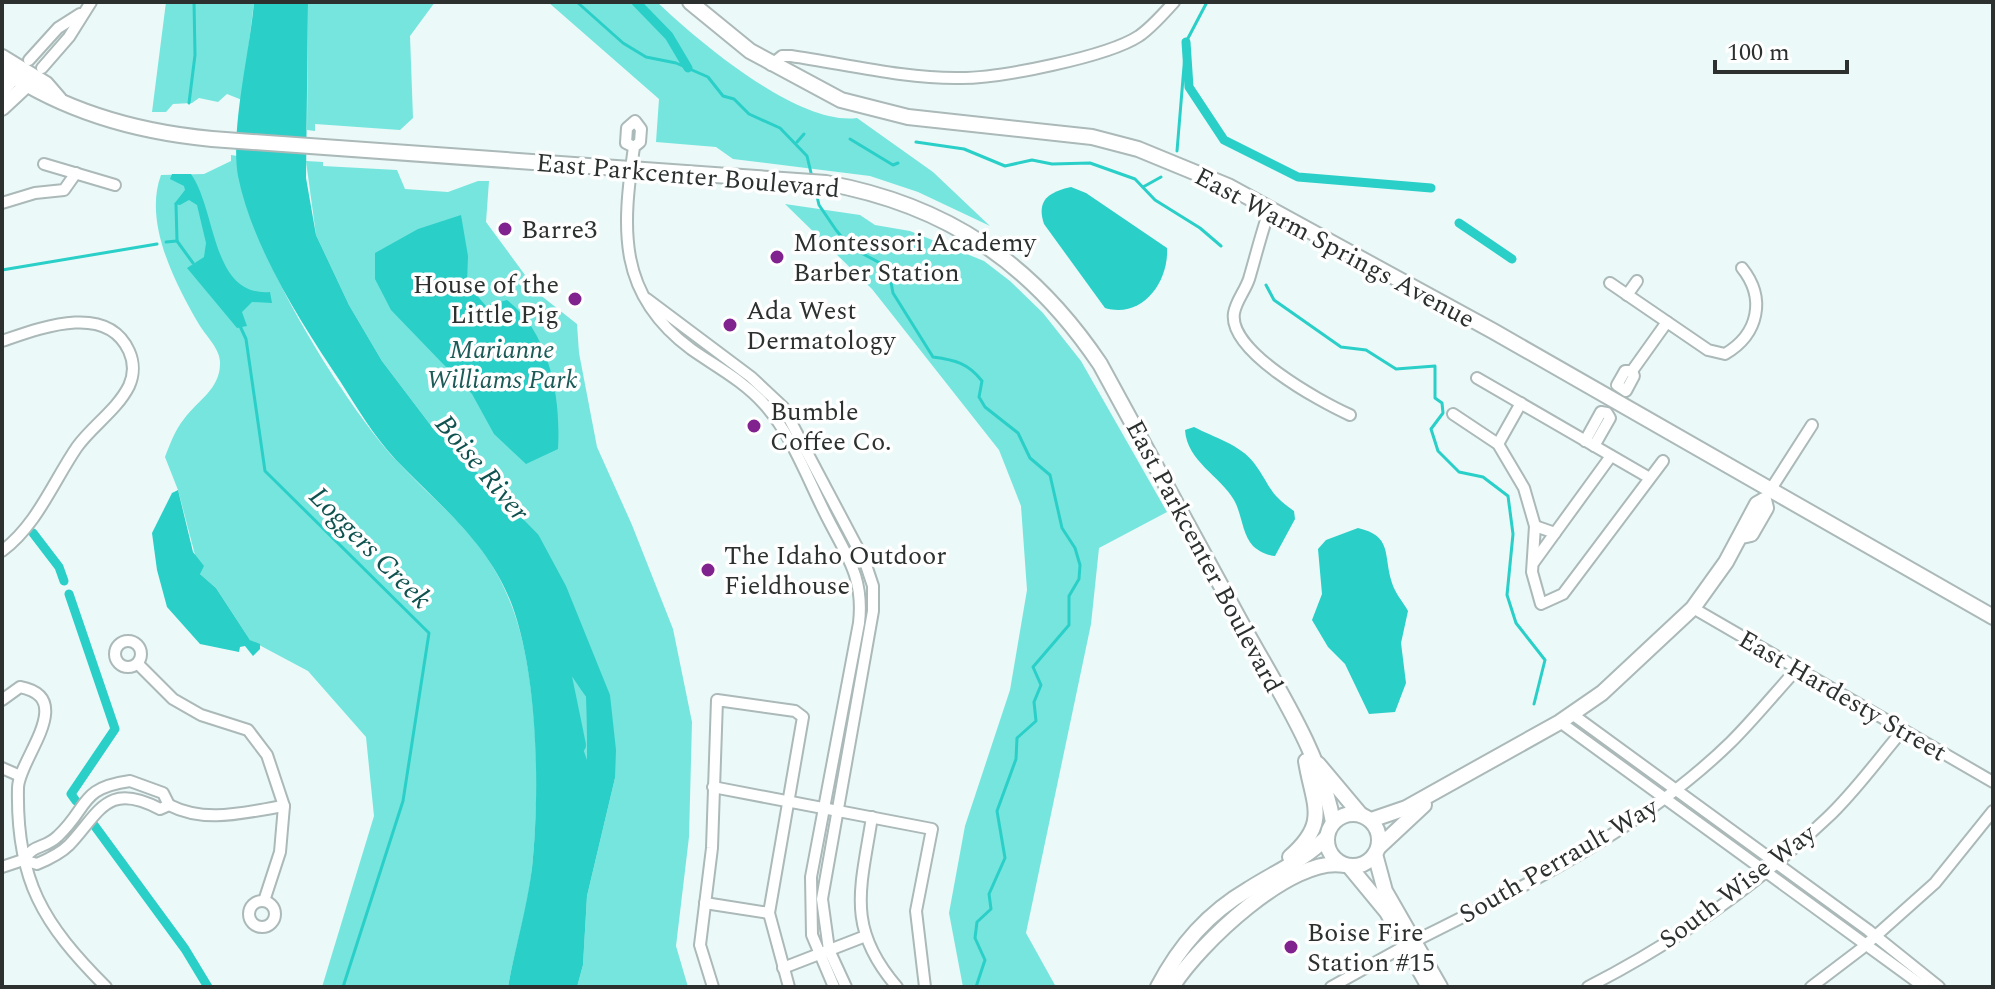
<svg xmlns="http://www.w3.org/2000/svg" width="1995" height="989" viewBox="0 0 1995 989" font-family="Spectral,serif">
<rect width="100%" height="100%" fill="#ebf9f8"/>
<g fill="#76e5de">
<path d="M166,2H254L242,100L227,94L218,102L199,98L192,103L173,104L166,112H152Z"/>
<path d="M308,2H435L410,36L413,118L400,130L315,124V131L307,130Z"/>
<path d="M548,2H657C698,41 798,126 857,118L933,172L990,226L918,192L870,176L733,159L716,147L656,142L659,99Z"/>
<path d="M231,155L238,156C239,235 341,400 395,459C441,509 485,536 511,604C539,675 540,792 532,868C528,908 515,948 508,987H322L374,816L366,737L308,671L250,640L216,588L200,574L178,490L165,457C170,444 175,430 184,419C197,401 220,389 220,364C221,350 207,337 200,326C176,285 143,223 161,175L204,174L231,161Z"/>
<path d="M306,161L323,162V166L397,170L405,189L448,192L478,181H489L486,222L539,294L577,324L579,353L597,447L632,525L673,629L692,722L689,837L676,946L688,987H577L583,965L587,896L615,778L538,534L429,423L382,361L349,305L316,235Z"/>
<path d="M785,204L860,215L875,225L910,231L984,261L1010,281L1043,313L1081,361L1167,512L1099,548L1091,624L1026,933L1056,987H963L949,913L965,826L1010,690L1027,590L1021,506L999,450L872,289Z"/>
<path d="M557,656L562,657L586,697L587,762L559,680Z"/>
</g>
<g fill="#2acfc8" fill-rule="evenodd">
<path d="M254,2H308L306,178L316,235L349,305L382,361L429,423L538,534L566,586L610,695L616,750L615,778L587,896L583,965L577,987H508C515,948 527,908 532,868C540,792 538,676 512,605C488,542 440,506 396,460C373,435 358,409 340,381C301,323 252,246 238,176C230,130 250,51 254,2ZM558,656L586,697L587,760L559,680Z"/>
<path d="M172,174H191C217,211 211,297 270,292L272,303L252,302L242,312L247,326L237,328L187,268L204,257L206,243L197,205L189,200L180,205L174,204L185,190L184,186L170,179Z"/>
<path d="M1071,187L1086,193L1167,248C1169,282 1142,319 1105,308L1044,224C1036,200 1049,192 1071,187Z"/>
<path d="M461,215L468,256L467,284L486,306L507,300C550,334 561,397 558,449L526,464L494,434L472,394L391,310L375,279V253L418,229Z"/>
<path d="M1194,427C1213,437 1241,445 1254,463C1271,486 1268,493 1294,511L1295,519L1275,556C1266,555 1260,552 1253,546C1242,534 1242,514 1234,500C1220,476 1187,461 1185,430Z"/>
<path d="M178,490L193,552L204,566L200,574L216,588L250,640L260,644V649L253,656L245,646L240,647L239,652L200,644L167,607L157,570L152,533L172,493Z"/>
<path d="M1358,528C1393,536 1383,555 1392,583C1395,593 1403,602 1408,611L1401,643L1406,683L1395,712L1369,714L1345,664L1328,647L1312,620L1322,594L1318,549L1326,540Z"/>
</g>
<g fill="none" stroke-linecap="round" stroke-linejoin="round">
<g stroke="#2acfc8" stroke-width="3">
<path d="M577,2L623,43L646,57L676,63L708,77L723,96L734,99L749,114L780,128L807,156L812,177"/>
<path d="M189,103L195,55L194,2"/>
<path d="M850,139L893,165L898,163"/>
<path d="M797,142L804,134"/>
<path d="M916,142L964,149L1005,166L1032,160L1052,164L1090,163L1135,179L1155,200L1200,228L1221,246"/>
<path d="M1177,151L1186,42L1207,2"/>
<path d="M1143,187L1161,177"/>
<path d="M815,188L819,205L836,230L850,247L880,263L890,277L893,293L933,357C955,360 968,363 982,381L979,397L985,407L1018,433L1030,458L1050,475L1062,528L1075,548L1080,565L1079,579L1069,596V625L1033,667L1041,685L1034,702L1036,721L1017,738L1016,759L997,811L1005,858L989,894L991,909L977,922L975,938L985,960L976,987"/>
<path d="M176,204L177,241L193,263"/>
<path d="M166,242L177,241"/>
<path d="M2,270L157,244"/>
<path d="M1266,285L1274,300L1341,347L1366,350L1396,369L1435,366V398L1442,403L1443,413L1431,429L1438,451L1459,472L1483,477L1508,496L1513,534L1507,595L1516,623L1545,660L1534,704"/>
<path d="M240,326L246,339L265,471L429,633L403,801L343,987"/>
</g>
<g stroke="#2acfc8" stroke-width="9">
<path d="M636,2L669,36L688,68"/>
<path d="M1186,42L1189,87L1224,140L1298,177L1431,188"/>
<path d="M1459,223L1512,259"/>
<path d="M33,533L59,567L64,581"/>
<path d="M69,594L115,729L71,794L76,801"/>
<path d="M94,825L185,949L208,987"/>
</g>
<path stroke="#2acfc8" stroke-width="16" d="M556,638L578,745"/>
<g stroke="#abb9b8" stroke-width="14">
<g id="street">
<path d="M29,60L58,28L80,14"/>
<path d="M771,65L782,56H791C846,64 905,79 961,78C1000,78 1107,57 1139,36C1152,27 1163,14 1174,2"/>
<path d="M42,68L69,37L91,2"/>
<path d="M634,147L626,143L627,128L635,121L641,129L640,142L634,147C622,230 617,294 691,349C715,366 744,381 764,404C793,436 809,483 829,521C848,558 864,579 859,623L811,877L812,935L834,987"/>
<path d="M44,164L115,185"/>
<path d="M2,203L35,193L64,190L76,173"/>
<path d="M1270,208C1262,231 1256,255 1249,279C1245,291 1236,301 1234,313C1228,351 1319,401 1350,415"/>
<path d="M1610,283L1708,350L1725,354C1759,334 1766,298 1742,268"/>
<path d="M1627,295L1637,281"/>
<path d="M647,299L751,377L783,407L865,562L873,586V611L822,899L829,950L846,987"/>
<path d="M2,341C40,328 107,302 129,351C134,362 134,375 129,386C117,410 92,426 77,447C53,482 37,525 2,551"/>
<path d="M1625,371H1632L1634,376L1626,391L1617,385Z"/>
<path d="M1632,371L1667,322"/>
<path d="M1477,378L1648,477"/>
<path d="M1453,414L1498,444L1524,488L1535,526L1532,572L1541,604L1563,594L1663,461"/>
<path d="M1585,441L1601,412L1607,413L1610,418L1594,446"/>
<path d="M1498,444L1521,403"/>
<path d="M1771,489L1812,425"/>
<path d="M1555,533L1611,456"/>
<path d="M1534,562L1555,533L1535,526"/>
<path d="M1693,608L1993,782"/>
<circle cx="128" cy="654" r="13"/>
<path d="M138,664L173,699L201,715L248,730L267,755L284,806L280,852L264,901"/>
<path d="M2,700L20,687C78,698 18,760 18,788C16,880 43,924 106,987"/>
<path d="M1572,714L1868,930L1939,987"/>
<path d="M1560,722L1924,987"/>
<path d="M2,768L18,775"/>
<path d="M130,781L163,793L169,805L160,809C107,781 100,812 69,845C60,854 49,859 37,864L23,860C35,843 45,849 58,836C89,807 79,788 130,781Z"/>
<path d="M713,787L932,829L916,911L925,987"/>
<path d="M169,805C206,824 245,812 284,806"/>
<path d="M872,817C861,888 845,927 897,987"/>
<path d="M2,867L23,860"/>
<circle cx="262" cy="914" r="13"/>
<path d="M705,903L769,913"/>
<path d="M1415,941C1525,886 1642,829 1731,742C1754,719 1775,693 1797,669"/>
<path d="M783,968L863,937"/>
<path d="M713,987L700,945L712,848L717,700L795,711L803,717L769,913L789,987"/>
<path d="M1331,987L1405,946"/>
<path d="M1588,987C1674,943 1757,885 1827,818C1855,792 1878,759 1903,730"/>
<path d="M1811,987L1861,949L1935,883L1993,811"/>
</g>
</g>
<g stroke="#abb9b8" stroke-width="18">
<g id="secondary">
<path d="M690,2L750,51L841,100L908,117L1092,137L1138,149L1228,186L1493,331L1993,617"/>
<path d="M2,57L46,84L59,99"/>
<path d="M2,69C65,112 137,132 212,139L826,183C947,205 1032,263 1100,364C1148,452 1196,540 1244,628C1277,688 1321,754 1333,822"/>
<path d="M2,90L18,72"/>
<path d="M2,108L31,81"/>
<path d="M1318,764L1360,814"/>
<circle cx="1353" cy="840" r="26"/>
<path d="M1371,820L1406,808L1560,722L1602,693L1693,608L1726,562L1757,504L1764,500L1766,508L1751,534L1742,536"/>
<path d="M1379,847L1424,805"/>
<path d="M1375,854L1385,891L1440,987"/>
<path d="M1290,857C1330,822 1313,805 1306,761"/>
<path d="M1349,866L1387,912L1429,987"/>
<path d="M1158,987C1180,945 1208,913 1249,889C1276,872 1304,860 1326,838"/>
<path d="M1172,987C1198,945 1292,855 1344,865"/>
</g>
</g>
<use href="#street" stroke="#fff" stroke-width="10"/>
<use href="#secondary" stroke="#fff" stroke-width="14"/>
</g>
<g fill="#80238e" stroke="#fff" stroke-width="3">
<circle cx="505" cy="229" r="8"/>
<circle cx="777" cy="257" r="8"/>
<circle cx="575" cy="299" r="8"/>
<circle cx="730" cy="325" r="8"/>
<circle cx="754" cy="426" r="8"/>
<circle cx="708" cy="570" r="8"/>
<circle cx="1291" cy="947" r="8"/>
</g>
<g text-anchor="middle" stroke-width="7" stroke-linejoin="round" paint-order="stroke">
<g font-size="26" fill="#2c3130" stroke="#fff">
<text transform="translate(688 175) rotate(5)" y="9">East Parkcenter Boulevard</text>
<text transform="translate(1335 247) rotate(28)" y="9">East Warm Springs Avenue</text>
<text transform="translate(1205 556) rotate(62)" y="9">East Parkcenter Boulevard</text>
<text transform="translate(1843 695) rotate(30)" y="9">East Hardesty Street</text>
<text transform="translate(1558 860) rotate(-30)" y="9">South Perrault Way</text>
<text transform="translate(1737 886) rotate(-37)" y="9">South Wise Way</text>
</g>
<g font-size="26" fill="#2c3130" stroke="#fff" text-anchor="start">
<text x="521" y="238">Barre3</text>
<text x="793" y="251">Montessori Academy<tspan x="793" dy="30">Barber Station</tspan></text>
<text x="559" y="293" text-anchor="end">House of the<tspan x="559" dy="30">Little Pig</tspan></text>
<text x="746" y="319">Ada West<tspan x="746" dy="30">Dermatology</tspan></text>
<text x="770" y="420">Bumble<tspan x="770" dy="30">Coffee Co.</tspan></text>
<text x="724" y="564">The Idaho Outdoor<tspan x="724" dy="30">Fieldhouse</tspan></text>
<text x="1307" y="941">Boise Fire<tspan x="1307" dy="30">Station #15</tspan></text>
</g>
<g font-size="26" font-style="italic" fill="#1c5b58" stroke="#fff">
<text x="502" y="358">Marianne<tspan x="502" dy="30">Williams Park</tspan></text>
</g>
<g font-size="28" font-style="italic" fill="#10524f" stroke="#fff">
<text transform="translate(483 467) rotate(50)" y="10">Boise River</text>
<text transform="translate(371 547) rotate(45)" y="10">Loggers Creek</text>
</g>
</g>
<rect width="1995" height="989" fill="none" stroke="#2c3130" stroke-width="8"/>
<path d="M1715 60v12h132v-12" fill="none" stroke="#2c3130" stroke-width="4"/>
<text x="1727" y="60" font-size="24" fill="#2c3130" stroke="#ffffff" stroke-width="6" paint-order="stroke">100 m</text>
</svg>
